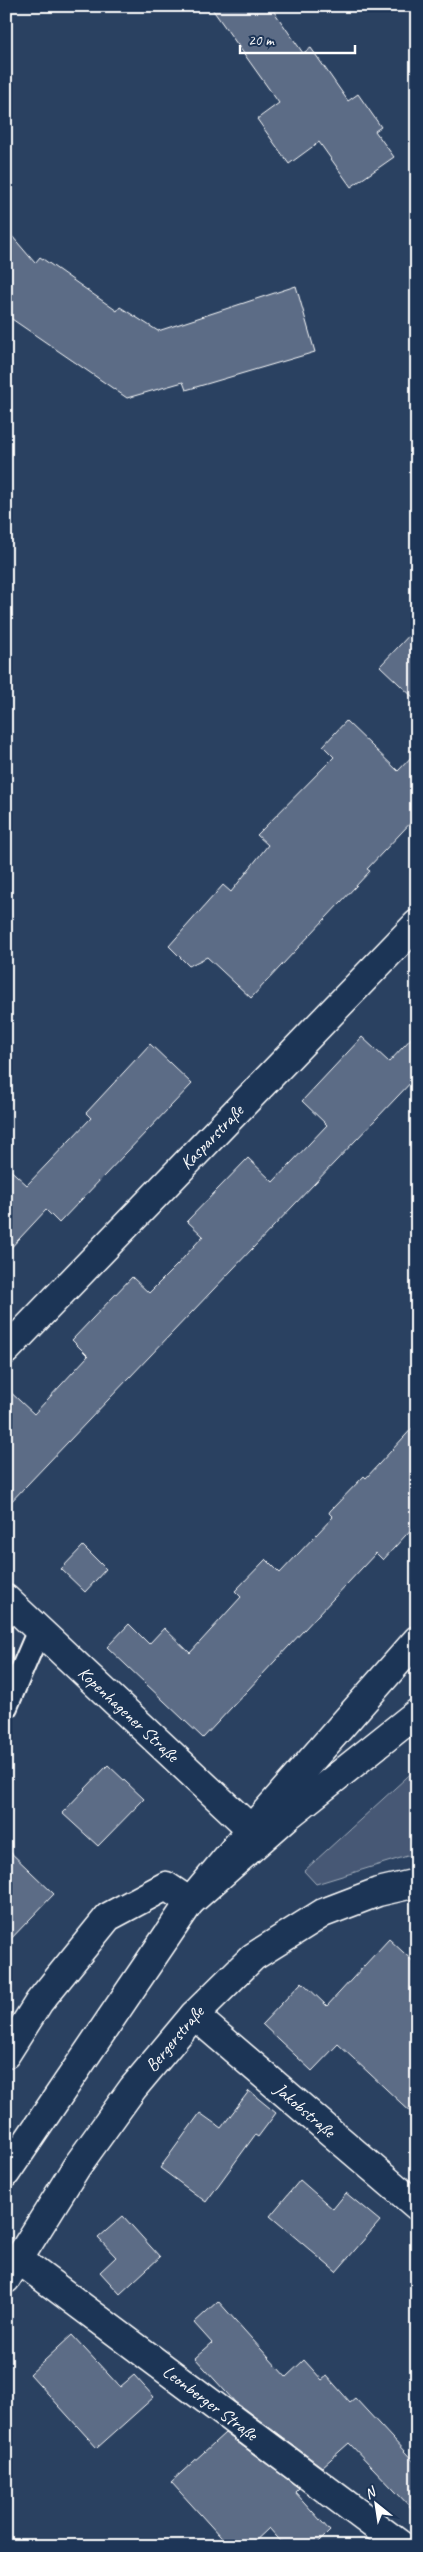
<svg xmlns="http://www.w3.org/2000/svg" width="423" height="2552" font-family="Caveat,sans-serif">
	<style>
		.green { fill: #465975; stroke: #a2acba }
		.building { fill: #5b6c86; stroke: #fff }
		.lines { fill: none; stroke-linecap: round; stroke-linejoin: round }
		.service-casing { stroke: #fff; stroke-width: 26 }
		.minor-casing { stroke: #fff; stroke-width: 31 }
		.tertiary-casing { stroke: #fff; stroke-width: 31 }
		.service { stroke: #1d3557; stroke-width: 22 }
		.minor { stroke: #1d3557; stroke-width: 28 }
		.tertiary { stroke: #1d3557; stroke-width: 28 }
		.labels { text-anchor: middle; stroke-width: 4; stroke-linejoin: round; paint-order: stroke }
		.street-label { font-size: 18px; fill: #fff; stroke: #1d3557 }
	</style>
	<rect width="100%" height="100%" fill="#2a4161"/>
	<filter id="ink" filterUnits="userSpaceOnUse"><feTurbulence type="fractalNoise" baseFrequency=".02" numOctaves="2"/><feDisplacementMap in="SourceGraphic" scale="10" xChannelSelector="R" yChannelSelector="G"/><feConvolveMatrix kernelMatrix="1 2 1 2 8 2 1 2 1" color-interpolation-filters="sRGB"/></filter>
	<g filter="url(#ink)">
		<!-- green -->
		<path class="green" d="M 417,1768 L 417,1853 L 316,1884 L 304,1871 Z"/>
		<!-- building -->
		<path class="building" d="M 210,6 L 270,6 L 303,53 L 311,48 L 348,101 L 358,94 L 381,127 L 375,131 L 394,157 L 351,187 L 319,142 L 289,164 L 257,119 L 279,103 Z
			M 6,229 L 35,263 L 40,257 L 117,311 L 120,307 L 158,331 L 296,286 L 315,352 L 186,390 L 183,382 L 127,398 L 6,315 Z
			M 417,627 L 417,701 L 380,666 Z
			M 346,721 L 398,771 L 417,751 L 417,816 L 367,869 L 370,871 L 251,998 L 207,957 L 189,966 L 169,946 L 223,885 L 231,892 L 268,845 L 257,835 L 334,757 L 323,746 Z
			M 417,1032 L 417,1076 L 6,1507 L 6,1388 L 34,1414 L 88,1356 L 72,1340 L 132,1277 L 149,1293 L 177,1265 L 203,1236 L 187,1221 L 248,1158 L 273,1182 L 327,1125 L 302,1101 L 362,1037 L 389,1062 Z
			M 150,1044 L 192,1084 L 59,1223 L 46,1210 L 6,1253 L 6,1166 L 27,1185 L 91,1118 L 86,1113 Z
			M 417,1423 L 417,1523 L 383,1560 L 376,1553 L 203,1738 L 107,1647 L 129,1624 L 149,1644 L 164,1628 L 190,1653 L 241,1597 L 235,1591 L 266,1559 L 280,1573 L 333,1517 L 329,1513 L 330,1511 L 364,1476 L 366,1478 Z
			M 83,1546 L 106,1569 L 85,1592 L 61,1569 Z
			M 108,1765 L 144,1799 L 98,1846 L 62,1813 Z
			M 6,1848 L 54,1894 L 6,1944 Z
			M 389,1939 L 417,1965 L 417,2118 L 338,2044 L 312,2071 L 262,2024 L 302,1982 L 327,2006 Z
			M 249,2091 L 276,2113 L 258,2137 L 255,2135 L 206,2202 L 160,2168 L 200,2113 L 221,2128 Z
			M 300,2180 L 333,2209 L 346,2193 L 380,2221 L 336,2272 L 270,2216 Z
			M 123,2216 L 160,2257 L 120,2294 L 100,2272 L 116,2257 L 98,2238 Z
			M 218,2301 L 286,2377 L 304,2360 L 322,2380 L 327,2376 L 350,2402 L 355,2398 L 417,2465 L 417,2514 L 349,2443 L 322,2467 L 235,2402 L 195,2358 L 212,2343 L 194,2323 Z
			M 72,2335 L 120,2387 L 134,2375 L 154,2397 L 97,2448 L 30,2374 Z
			M 225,2433 L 299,2488 L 295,2492 L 330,2531 L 315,2546 L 285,2546 L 269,2528 L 250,2546 L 229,2546 L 171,2482 Z"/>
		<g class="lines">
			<!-- service casing -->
			<g class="service-casing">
				<path id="service" d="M 6,1707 L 39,1630"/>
			</g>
			<!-- minor casing -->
			<g class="minor-casing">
				<g id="minor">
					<path id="s1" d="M 6,1350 L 417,924"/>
					<path id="s2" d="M 6,1599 L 251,1829"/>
					<path id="s3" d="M 194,2015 L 417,2206"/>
					<path d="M 6,2054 L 39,2002 L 108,1917 L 166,1886 L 190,1902 L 289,1815 L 417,1713"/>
					<path id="s4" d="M 18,2259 L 402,2546"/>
					<path id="s5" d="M 6,2279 L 77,2166 L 133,2088 L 194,2015 L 253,1957 L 323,1913 L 378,1892 L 417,1883"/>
				</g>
			</g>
			<!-- tertiary casing -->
			<g class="tertiary-casing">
				<path id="tertiary" d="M 6,2173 L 190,1902 L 251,1829 L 417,1640"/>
			</g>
			<!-- service -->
			<use href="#service" class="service"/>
			<!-- minor -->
			<use href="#minor" class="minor"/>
			<!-- tertiary -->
			<use href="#tertiary" class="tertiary"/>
		</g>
	</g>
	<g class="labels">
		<!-- street labels -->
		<g class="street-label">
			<text dy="6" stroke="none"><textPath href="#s1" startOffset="296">Kasparstraße</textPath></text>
			<text dy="6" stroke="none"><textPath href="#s2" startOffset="168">Kopenhagener Straße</textPath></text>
			<text dy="6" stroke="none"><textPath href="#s5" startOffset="294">Bergerstraße</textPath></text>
			<text dy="6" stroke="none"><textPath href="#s3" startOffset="146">Jakobstraße</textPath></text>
			<text dy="6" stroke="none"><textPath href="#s4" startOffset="240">Leonberger Straße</textPath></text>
		</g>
	</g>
	<!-- margin -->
	<rect width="423" height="2552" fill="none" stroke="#1d3557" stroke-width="25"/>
	<rect x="12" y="12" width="398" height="2527" fill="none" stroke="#fff" stroke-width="2" filter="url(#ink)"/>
	<!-- north arrow -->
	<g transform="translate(376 2504) rotate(330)" stroke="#1d3557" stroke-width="4" paint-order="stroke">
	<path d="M0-4L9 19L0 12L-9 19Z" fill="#ffffff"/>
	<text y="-8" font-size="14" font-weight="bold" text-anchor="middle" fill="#ffffff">N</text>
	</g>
	<!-- scale -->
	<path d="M240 45v8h115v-8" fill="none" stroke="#ffffff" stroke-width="2.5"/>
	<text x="248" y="45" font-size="15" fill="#ffffff" stroke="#1d3557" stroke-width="4" paint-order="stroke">20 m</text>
</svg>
